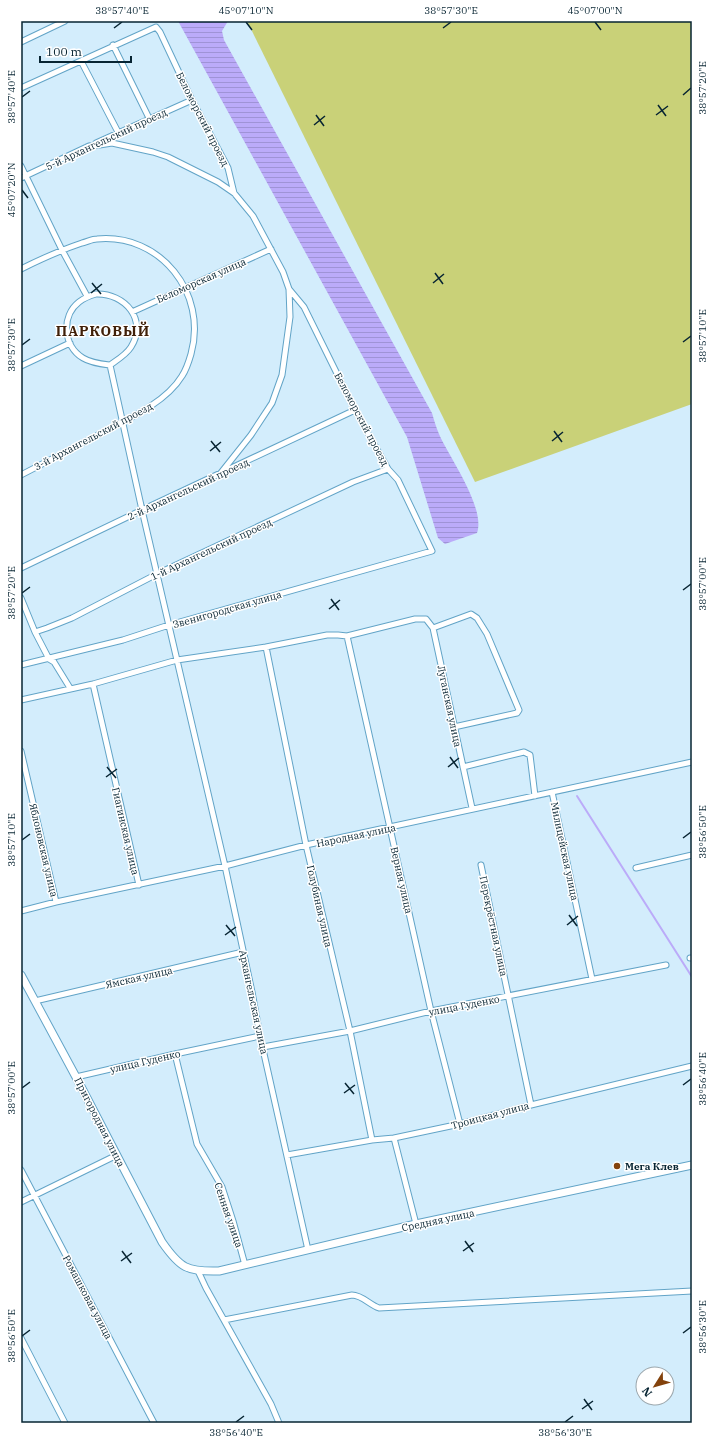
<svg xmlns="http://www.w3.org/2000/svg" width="713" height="1444" font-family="'IBM Plex Serif',serif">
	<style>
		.green { fill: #c9d178 }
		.water { fill: url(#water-rules) }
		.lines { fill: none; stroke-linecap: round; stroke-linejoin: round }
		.stream { stroke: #bbabf9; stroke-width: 2 }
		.street-casing { stroke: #62a4c7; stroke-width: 7 }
		.secondary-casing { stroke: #62a4c7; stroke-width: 9 }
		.street { stroke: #fff; stroke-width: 5 }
		.secondary { stroke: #fff; stroke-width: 7 }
		.ticks { fill: none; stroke: #072432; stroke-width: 1.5 }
		.poi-dot { fill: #83420c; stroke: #fff; stroke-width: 1.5 }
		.labels { text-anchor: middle; stroke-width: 3; stroke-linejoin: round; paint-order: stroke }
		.street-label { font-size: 10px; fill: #072432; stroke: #fff }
		.poi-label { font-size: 10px; font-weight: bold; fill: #072432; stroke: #fff; text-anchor: start }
		.district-label { font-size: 14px; font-weight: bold; letter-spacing: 1px; fill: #402009; stroke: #fff }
		.neatline { fill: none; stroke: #072432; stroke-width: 1.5 }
		.ticks-label { font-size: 10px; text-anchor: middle; fill: #072432 }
	</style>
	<defs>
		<pattern id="water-rules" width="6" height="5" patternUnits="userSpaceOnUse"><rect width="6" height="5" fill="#bbabf9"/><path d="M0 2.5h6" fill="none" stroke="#9f93d6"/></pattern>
	</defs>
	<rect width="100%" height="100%" fill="#d3edfc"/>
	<!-- green -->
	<path class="green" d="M 247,21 L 692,21 L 692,404 L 475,482 Z"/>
	<!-- water -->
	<path class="water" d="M 178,21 L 228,21 L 222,31 L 224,40 L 432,413 C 434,420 436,427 439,434 C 449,457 486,508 477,533 L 445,544 L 438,538 L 407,437 Z"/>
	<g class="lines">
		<!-- stream -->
		<path class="stream" d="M 577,796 L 692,977"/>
		<!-- street casing -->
		<g class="street-casing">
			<path id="street" d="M 21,42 L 65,21
				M 113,45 L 149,118
				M 81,61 L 119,134
				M 21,88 L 156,27 L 160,32 L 192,100 L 228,168 L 234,193
				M 96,143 L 192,100
				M 87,147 L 112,143 L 153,152 L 168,157 L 218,182 L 234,193 L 253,216 L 283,272 L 289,289 L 290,317 L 282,375 L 272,403 L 251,435 L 220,474
				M 21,166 L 62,250 L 87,296
				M 21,178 L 89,146
				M 21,269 C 41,259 61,250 82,243 C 87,242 92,239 97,239 C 160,233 208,293 191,354 C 189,361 186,370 182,376 C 165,404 124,421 96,436 C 71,449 46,462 21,475
				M 96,294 C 125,293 148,320 131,347 C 126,355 117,360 110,365 C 101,364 91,363 83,358 C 63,346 61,316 79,302 C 84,298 89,296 96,294 Z
				M 132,312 L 271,249
				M 110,365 L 142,510 L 225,866 L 252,992 L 260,1036 L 308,1250
				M 21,366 L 70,343
				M 21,568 L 142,510 L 355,410
				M 21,598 L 35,632 L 49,659 L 54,662 L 70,688
				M 433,628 L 472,808
				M 35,632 L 47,628 L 72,618 L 157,574 L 353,482 L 388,469
				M 347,636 L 431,1011 L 460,1124
				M 266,647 L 306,845 L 350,1031 L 372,1140
				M 21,665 L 123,640 L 169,625 L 432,551 L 398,480 L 388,469 L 355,410 L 304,307 L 289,289
				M 93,684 L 139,885
				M 21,700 L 93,684 L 177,660 L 266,647 L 327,635 L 338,635 L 347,636 L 415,619 L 426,619 L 433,628 L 471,614 L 477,618 L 487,634 L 519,710 L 517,713 L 454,727
				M 21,751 L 56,902
				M 463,767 L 524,752 L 530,755 L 535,796
				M 552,792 L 592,979
				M 481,865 L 531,1105
				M 636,868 L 692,855
				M 21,911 L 56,902 L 225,866 L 306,845 L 692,762
				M 690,958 L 692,958
				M 35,1001 L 243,952
				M 263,1047 L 350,1031 L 431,1011 L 666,965
				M 175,1054 L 197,1144 L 222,1187 L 233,1221 L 245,1265
				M 76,1077 L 175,1054 L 260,1036
				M 394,1138 L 416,1224
				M 287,1155 L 372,1140 L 394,1138 L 460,1124 L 531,1105 L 692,1066
				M 21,1170 L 154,1423
				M 21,1202 L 117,1155
				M 198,1271 L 206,1288 L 271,1404 L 279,1423
				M 224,1320 L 352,1295 C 362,1295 370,1305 379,1308 L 692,1291
				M 21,1338 L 65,1423"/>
		</g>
		<!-- secondary casing -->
		<g class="secondary-casing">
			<path id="secondary" d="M 21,975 L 76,1077 L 162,1242 C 180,1268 187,1272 219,1271 L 416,1224 L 692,1165"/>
		</g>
		<!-- street -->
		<use href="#street" class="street"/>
		<!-- secondary -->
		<use href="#secondary" class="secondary"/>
	</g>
	<!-- ticks -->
	<path class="ticks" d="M 246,22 L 252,30M 595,22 L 601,30M 114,28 L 122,22M 443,28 L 451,22M 683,95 L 691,88M 22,97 L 30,91M 658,105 L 666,116M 316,115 L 324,126M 656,115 L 668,106M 314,125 L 325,116M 22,190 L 28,198M 435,273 L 443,284M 92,283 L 101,294M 433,283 L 444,274M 91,293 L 102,284M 683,342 L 691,336M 22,345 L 30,339M 554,431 L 562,442M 211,441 L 220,452M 552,441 L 563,432M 210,451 L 221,442M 683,590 L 691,584M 22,593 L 30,587M 331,599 L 339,610M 329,609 L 340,600M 450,757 L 458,768M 107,767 L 116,778M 448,767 L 459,758M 106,777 L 117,769M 683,838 L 691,832M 22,840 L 30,834M 569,915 L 577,926M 226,925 L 235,936M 567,925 L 578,916M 225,935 L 236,927M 345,1083 L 354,1094M 683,1085 L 691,1079M 22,1088 L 30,1082M 344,1093 L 355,1085M 465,1241 L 473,1252M 122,1251 L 131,1263M 463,1251 L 474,1243M 121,1261 L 132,1253M 683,1333 L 691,1327M 22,1336 L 30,1330M 584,1399 L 592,1410M 582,1409 L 593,1401M 236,1422 L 244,1416M 565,1422 L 573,1416"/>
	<!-- markers -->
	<circle class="poi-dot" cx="617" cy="1166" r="4"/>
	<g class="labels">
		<!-- street labels -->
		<g class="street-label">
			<text transform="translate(203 119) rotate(63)" y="4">Беломорский проезд</text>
			<text transform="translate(106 139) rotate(-25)" y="4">5-й Архангельский проезд</text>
			<text transform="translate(201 280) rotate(-24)" y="4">Беломорская улица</text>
			<text transform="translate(362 419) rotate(62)" y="4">Беломорский проезд</text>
			<text transform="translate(93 436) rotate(-28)" y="4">3-й Архангельский проезд</text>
			<text transform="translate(188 489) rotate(-25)" y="4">2-й Архангельский проезд</text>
			<text transform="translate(211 549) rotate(-25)" y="4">1-й Архангельский проезд</text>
			<text transform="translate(227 609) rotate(-16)" y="4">Звенигородская улица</text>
			<text transform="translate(450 706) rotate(78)" y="4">Луганская улица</text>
			<text transform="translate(126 831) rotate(77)" y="4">Гиагинская улица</text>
			<text transform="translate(356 835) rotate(-12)" y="4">Народная улица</text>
			<text transform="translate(44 850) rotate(77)" y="4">Яблоновская улица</text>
			<text transform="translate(565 851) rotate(78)" y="4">Милицейская улица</text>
			<text transform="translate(402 880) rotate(77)" y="4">Верная улица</text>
			<text transform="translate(320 906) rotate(77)" y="4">Голубиная улица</text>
			<text transform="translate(494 926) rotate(78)" y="4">Перекрёстная улица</text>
			<text transform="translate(139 977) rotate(-13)" y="4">Ямская улица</text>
			<text transform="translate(254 1002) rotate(78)" y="4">Архангельская улица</text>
			<text transform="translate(464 1005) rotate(-11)" y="4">улица Гуденко</text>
			<text transform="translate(145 1061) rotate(-13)" y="4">улица Гуденко</text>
			<text transform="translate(490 1115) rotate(-15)" y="4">Троицкая улица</text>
			<text transform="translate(100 1122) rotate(63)" y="4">Пригородная улица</text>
			<text transform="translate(229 1215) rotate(71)" y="4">Сенная улица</text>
			<text transform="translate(438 1220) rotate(-12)" y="4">Средняя улица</text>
			<text transform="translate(88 1297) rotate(62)" y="4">Ромашковая улица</text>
		</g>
		<!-- poi labels -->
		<g class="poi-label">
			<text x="625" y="1170">Мега Клев</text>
		</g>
		<!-- district labels -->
		<g class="district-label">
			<text x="103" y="336">ПАРКОВЫЙ</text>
		</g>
	</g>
	<!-- border -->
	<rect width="713" height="1444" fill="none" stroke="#ffffff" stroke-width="44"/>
	<!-- north arrow -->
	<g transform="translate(655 1386) rotate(233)"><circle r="19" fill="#ffffff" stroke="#9ca7ad"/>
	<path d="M0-3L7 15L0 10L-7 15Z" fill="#83420c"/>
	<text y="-6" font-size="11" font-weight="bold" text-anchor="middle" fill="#072432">N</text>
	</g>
	<!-- scale -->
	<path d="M40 56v6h91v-6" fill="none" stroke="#072432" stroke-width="2"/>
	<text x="46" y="56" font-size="12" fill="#072432" stroke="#ffffff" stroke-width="3" paint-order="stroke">100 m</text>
	<rect x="22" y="22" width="669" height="1400" class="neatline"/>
	<g class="ticks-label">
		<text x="122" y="14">38°57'40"E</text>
		<text x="246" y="14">45°07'10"N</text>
		<text x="451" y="14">38°57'30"E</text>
		<text x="595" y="14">45°07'00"N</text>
		<text transform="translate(702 88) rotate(-90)" y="4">38°57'20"E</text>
		<text transform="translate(11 97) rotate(-90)" y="4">38°57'40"E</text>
		<text transform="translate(11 190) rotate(-90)" y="4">45°07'20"N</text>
		<text transform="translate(702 336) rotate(-90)" y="4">38°57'10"E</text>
		<text transform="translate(11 345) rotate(-90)" y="4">38°57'30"E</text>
		<text transform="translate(702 584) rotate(-90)" y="4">38°57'00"E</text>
		<text transform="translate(11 593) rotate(-90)" y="4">38°57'20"E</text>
		<text transform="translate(702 832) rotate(-90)" y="4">38°56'50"E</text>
		<text transform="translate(11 840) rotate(-90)" y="4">38°57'10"E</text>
		<text transform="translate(702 1079) rotate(-90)" y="4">38°56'40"E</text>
		<text transform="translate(11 1088) rotate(-90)" y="4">38°57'00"E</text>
		<text transform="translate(702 1327) rotate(-90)" y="4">38°56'30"E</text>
		<text transform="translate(11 1336) rotate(-90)" y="4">38°56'50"E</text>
		<text x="236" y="1436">38°56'40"E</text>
		<text x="565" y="1436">38°56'30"E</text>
	</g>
</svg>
